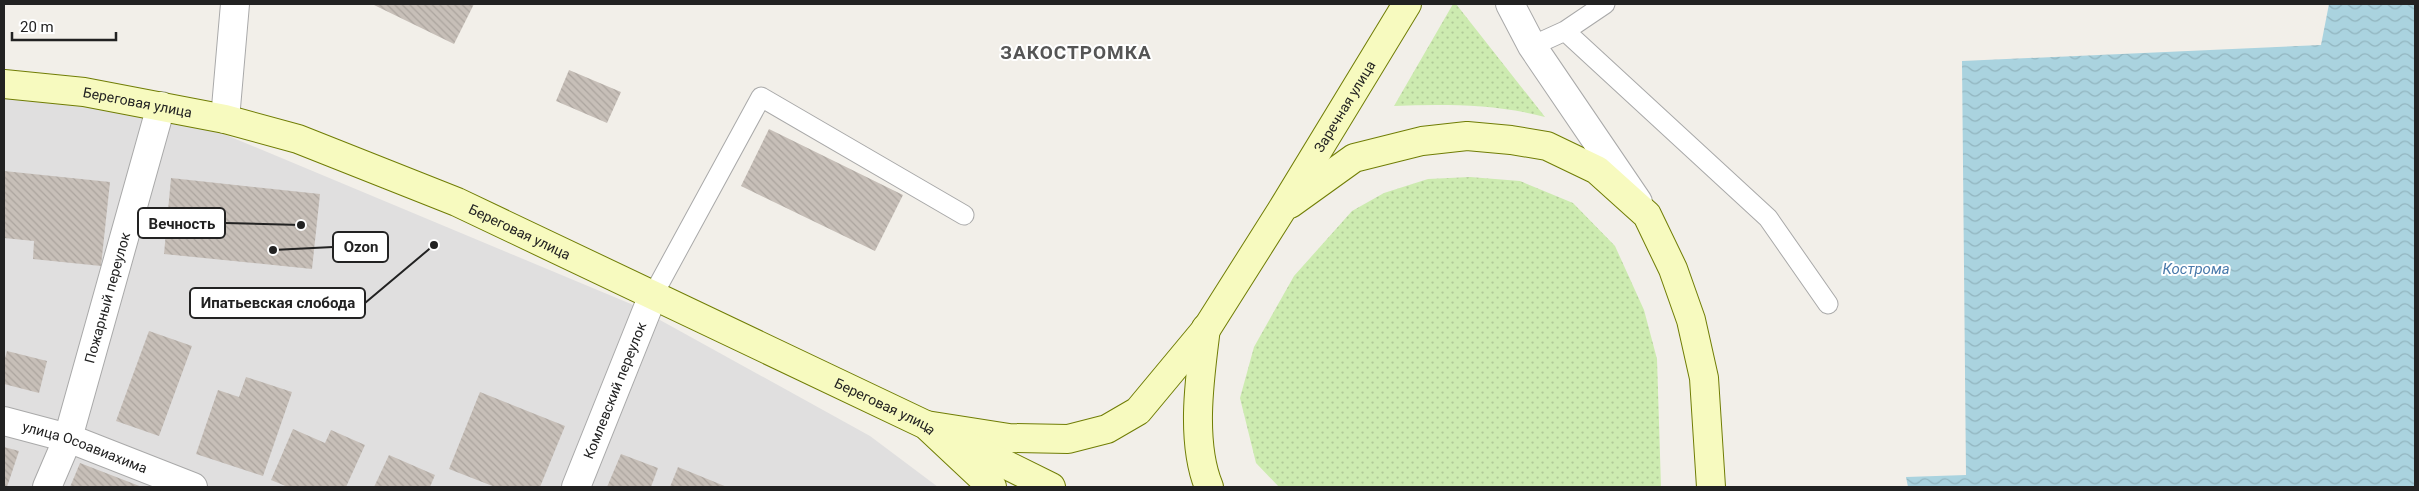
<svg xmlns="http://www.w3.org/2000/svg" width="2419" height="491" font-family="Roboto,sans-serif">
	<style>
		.residential { fill: #e0dfdf }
		.grass { fill: url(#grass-dots) }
		.water { fill: url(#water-waves) }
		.building { fill: url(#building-back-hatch) }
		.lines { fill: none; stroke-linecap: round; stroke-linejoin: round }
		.lane-casing { stroke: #a9a9a9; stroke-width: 21 }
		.street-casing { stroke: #a9a9a9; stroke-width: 30 }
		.secondary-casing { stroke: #707d05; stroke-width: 30 }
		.lane { stroke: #fff; stroke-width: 19 }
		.street { stroke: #fff; stroke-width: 28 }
		.secondary { stroke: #f7fabf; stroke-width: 28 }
		.labels { text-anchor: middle; stroke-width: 4; stroke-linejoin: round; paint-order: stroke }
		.street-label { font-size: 14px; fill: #222; stroke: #fff }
		.water-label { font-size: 15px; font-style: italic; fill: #4a7aab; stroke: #fff }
		.district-label { font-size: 19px; font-weight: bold; letter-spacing: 1px; fill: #555; stroke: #fff }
		.leader { fill: none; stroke: #222; stroke-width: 2 }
		.callout-dot { fill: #222; stroke: #fff; stroke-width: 2 }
		.callout { fill: #fff; stroke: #222; stroke-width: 2 }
		.callout-label { font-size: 15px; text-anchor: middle; font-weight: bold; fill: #222 }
	</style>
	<defs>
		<pattern id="grass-dots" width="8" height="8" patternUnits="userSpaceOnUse" patternTransform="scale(1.25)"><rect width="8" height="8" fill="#cdebb0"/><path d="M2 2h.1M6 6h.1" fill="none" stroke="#b0c997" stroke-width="1.8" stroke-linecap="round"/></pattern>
		<pattern id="water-waves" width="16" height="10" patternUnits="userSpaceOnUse" patternTransform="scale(1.25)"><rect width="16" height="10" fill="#aad3df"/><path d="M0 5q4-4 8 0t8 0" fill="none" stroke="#92b5bf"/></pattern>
		<pattern id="building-back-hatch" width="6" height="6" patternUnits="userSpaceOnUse" patternTransform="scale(1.25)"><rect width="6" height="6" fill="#c7bfb8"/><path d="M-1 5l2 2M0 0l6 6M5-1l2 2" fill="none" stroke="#aba49e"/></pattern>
	</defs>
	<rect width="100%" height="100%" fill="#f2efe9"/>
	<!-- residential -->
	<path class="residential" d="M 4,96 L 80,102 L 219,132 L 631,304 L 870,436 L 938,487 L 4,487 Z"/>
	<!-- grass -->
	<path class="grass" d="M 1453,4 L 1456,4 L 1545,117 C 1497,104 1444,104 1394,106 Z
		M 1470,177 L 1520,181 L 1573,203 L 1615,246 L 1644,310 L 1657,359 L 1661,487 L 1279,487 L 1256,463 L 1240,398 L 1254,347 L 1294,276 L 1352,211 L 1384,193 L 1428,179 Z"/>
	<!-- water -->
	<path class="water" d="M 2329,4 L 2415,4 L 2415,487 L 1908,487 L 1906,477 L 1966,475 L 1962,61 L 2321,45 Z"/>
	<!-- building -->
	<path class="building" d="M 372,4 L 474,4 L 454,44 Z
		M 569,70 L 621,92 L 607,123 L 556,101 Z
		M 769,129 L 903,195 L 875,251 L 741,186 Z
		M 4,171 L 110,182 L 101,266 L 33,259 L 34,241 L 4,238 Z
		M 171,178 L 320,194 L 312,269 L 164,254 Z
		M 149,331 L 192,346 L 159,436 L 116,421 Z
		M 7,351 L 47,361 L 39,393 L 4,384 L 4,362 Z
		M 246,377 L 292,392 L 263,476 L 196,454 L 218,390 L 239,397 Z
		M 480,392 L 565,426 L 540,487 L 495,487 L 449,469 Z
		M 293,429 L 325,443 L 331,430 L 365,445 L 346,487 L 288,487 L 271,480 Z
		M 4,447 L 19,451 L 7,487 L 4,487 Z
		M 621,454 L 658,468 L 651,487 L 607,487 Z
		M 389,455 L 435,475 L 430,487 L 374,487 Z
		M 80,463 L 142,487 L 70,487 Z
		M 678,467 L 727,487 L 670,487 Z"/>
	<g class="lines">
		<!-- lane casing -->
		<g class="lane-casing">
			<path id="lane" d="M 1565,31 L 1768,218 L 1828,304
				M 1532,46 L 1565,31 L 1605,4
				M 653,295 L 761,97 L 964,215"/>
		</g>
		<!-- street casing -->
		<g class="street-casing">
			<g id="street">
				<path d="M 1510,4 L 1532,46 L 1638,202"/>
				<path d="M 225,119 L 235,4"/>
				<path id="s1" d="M 4,421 L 68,438 L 193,487"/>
				<path id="s2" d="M 47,487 L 68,438 L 161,106"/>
				<path id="s3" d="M 576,487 L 653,295"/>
			</g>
		</g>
		<!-- secondary casing -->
		<g class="secondary-casing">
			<g id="secondary">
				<path id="s4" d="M 4,84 L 84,92 L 225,119 L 298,139 L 457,202 L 926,425 L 992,487"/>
				<path d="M 1290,204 L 1354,158 L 1422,141 L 1467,136 L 1511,140 L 1547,146 L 1597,170 L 1647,215 L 1673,269 L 1691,320 L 1704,378 L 1711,487"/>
				<path d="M 1206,328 C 1200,376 1190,441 1209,487"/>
				<path id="s5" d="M 926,425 L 1009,438 L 1068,439 L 1107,429 L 1138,411 L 1207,328 L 1281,211 L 1407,4"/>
				<path d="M 952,438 L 1051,487"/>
			</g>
		</g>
		<!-- lane -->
		<use href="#lane" class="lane"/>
		<!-- street -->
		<use href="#street" class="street"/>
		<!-- secondary -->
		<use href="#secondary" class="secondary"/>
	</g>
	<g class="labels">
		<!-- street labels -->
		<g class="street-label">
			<text dy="5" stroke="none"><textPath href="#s4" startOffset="135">Береговая улица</textPath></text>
			<text dy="5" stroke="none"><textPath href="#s5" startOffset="588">Заречная улица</textPath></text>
			<text dy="5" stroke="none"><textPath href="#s4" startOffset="540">Береговая улица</textPath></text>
			<text dy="5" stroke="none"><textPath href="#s2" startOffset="199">Пожарный переулок</textPath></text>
			<text dy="5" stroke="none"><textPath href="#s3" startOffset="104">Комлевский переулок</textPath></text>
			<text dy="5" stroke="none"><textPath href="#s4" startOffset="945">Береговая улица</textPath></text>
			<text dy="5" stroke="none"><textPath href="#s1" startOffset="85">улица Осоавиахима</textPath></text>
		</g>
		<!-- water labels -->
		<g class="water-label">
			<text x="2196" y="274">Кострома</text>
		</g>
		<!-- district labels -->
		<g class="district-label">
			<text x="1076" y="59">ЗАКОСТРОМКА</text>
		</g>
	</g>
	<!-- callouts -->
	<path class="leader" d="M301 225L225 223M273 250L333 247M434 245L365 303"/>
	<g class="callout-dot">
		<circle cx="301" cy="225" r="5"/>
		<circle cx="273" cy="250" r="5"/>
		<circle cx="434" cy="245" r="5"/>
	</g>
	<g class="callout">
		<rect x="138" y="208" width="87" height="30" rx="5"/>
		<rect x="333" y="232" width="55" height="30" rx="5"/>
		<rect x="190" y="288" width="175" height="30" rx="5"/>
	</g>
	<g class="callout-label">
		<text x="182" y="229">Вечность</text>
		<text x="361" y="252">Ozon</text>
		<text x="278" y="308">Ипатьевская слобода</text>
	</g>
	<!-- border -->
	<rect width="2419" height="491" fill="none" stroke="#222222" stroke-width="10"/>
	<!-- scale -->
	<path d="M12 32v8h104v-8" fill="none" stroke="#222222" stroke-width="2.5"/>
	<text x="20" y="32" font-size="15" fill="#222222" stroke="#ffffff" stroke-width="4" paint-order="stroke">20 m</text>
</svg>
